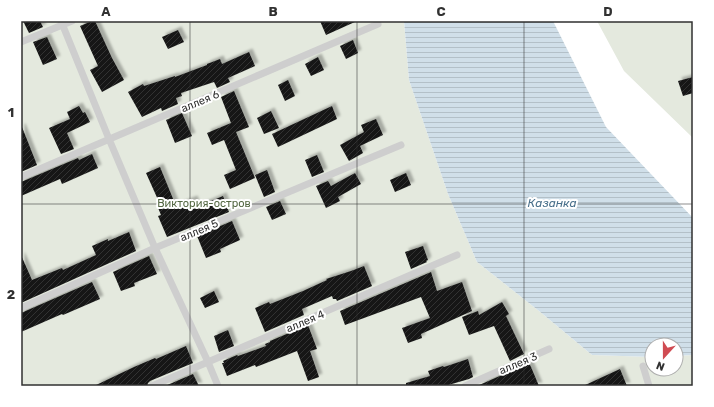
<svg xmlns="http://www.w3.org/2000/svg" width="714" height="407" font-family="Rubik,sans-serif">
	<style>
		.garden { fill: #e4e9de }
		.water { fill: url(#water-rules) }
		.building { fill: url(#building-hatch); filter: url(#shadow) }
		.lines { fill: none; stroke-linecap: round; stroke-linejoin: round }
		.service { stroke: #cecece; stroke-width: 7 }
		.grid { fill: none; stroke: #313131; stroke-width: 1; stroke-opacity: 0.55 }
		.labels { text-anchor: middle; stroke-width: 4; stroke-linejoin: round; paint-order: stroke }
		.street-label { font-size: 11px; fill: #313131; stroke: #fff }
		.park-label { font-size: 11px; fill: #546843; stroke: #fff }
		.water-label { font-size: 12px; font-style: italic; fill: #486f8a; stroke: #fff }
		.neatline { fill: none; stroke: #313131; stroke-width: 1.5 }
		.grid-label { font-size: 13px; text-anchor: middle; font-weight: bold; fill: #313131 }
	</style>
	<defs>
		<pattern id="water-rules" width="6" height="5" patternUnits="userSpaceOnUse"><rect width="6" height="5" fill="#d0dfe9"/><path d="M0 2.5h6" fill="none" stroke="#b3c0c8"/></pattern>
		<pattern id="building-hatch" width="6" height="6" patternUnits="userSpaceOnUse"><rect width="6" height="6" fill="#181818"/><path d="M-1 1l2-2M0 6l6-6M5 7l2-2" fill="none" stroke="#313131"/></pattern>
		<filter id="shadow"><feDropShadow dx="3.5" dy="-3.5" stdDeviation="1" flood-color="#0004"/></filter>
	</defs>
	<rect width="100%" height="100%" fill="#fff"/>
	<!-- garden -->
	<path class="garden" d="M 21,21 L 404,21 L 409,80 L 448,194 L 477,262 L 539,311 L 592,355 L 652,357 L 652,369 L 676,369 L 676,356 L 693,355 L 693,386 L 21,386 Z
		M 597,21 L 693,21 L 693,138 L 624,71 Z"/>
	<!-- water -->
	<path class="water" d="M 404,21 L 553,21 L 606,127 L 693,218 L 693,355 L 676,356 L 676,345 L 652,345 L 652,357 L 592,355 L 539,311 L 477,262 L 448,194 L 409,80 Z"/>
	<!-- building -->
	<path class="building" d="M 23,21 L 40,21 L 43,27 L 29,33 Z
		M 92,21 L 95,21 L 112,58 L 124,80 L 102,92 L 90,70 L 98,66 L 80,26 Z
		M 320,21 L 357,21 L 326,35 Z
		M 178,30 L 184,42 L 168,49 L 162,37 Z
		M 47,37 L 57,59 L 43,65 L 33,42 Z
		M 353,40 L 358,53 L 346,59 L 340,46 Z
		M 249,52 L 255,66 L 228,78 L 230,82 L 217,88 L 214,82 L 181,93 L 182,96 L 176,98 L 178,104 L 162,111 L 161,108 L 142,117 L 128,92 L 143,84 L 144,86 L 175,76 L 175,77 L 207,65 L 207,64 L 220,59 L 222,64 Z
		M 318,57 L 324,70 L 311,76 L 305,64 Z
		M 693,77 L 693,93 L 683,96 L 678,81 Z
		M 288,80 L 295,96 L 285,101 L 278,85 Z
		M 234,91 L 249,127 L 236,132 L 255,178 L 230,189 L 224,175 L 236,170 L 224,140 L 212,145 L 207,133 L 231,123 L 221,97 Z
		M 79,106 L 83,113 L 85,112 L 90,122 L 67,133 L 74,149 L 61,154 L 49,128 L 70,119 L 67,112 Z
		M 332,106 L 337,119 L 278,147 L 272,134 Z
		M 271,111 L 279,128 L 264,134 L 257,118 Z
		M 182,113 L 192,136 L 175,143 L 166,120 Z
		M 376,119 L 383,135 L 360,146 L 363,153 L 349,161 L 340,145 L 364,132 L 361,125 Z
		M 21,127 L 22,127 L 37,165 L 21,172 Z
		M 92,154 L 98,168 L 62,184 L 60,179 L 21,196 L 21,182 L 78,158 L 79,160 Z
		M 317,155 L 324,172 L 312,177 L 305,160 Z
		M 160,167 L 176,206 L 194,199 L 197,207 L 223,196 L 229,212 L 167,237 L 158,216 L 161,215 L 156,203 L 159,202 L 146,173 Z
		M 267,170 L 275,192 L 264,197 L 255,175 Z
		M 355,173 L 361,184 L 338,197 L 340,201 L 326,208 L 316,186 L 328,181 L 331,186 Z
		M 406,173 L 411,185 L 395,192 L 390,180 Z
		M 280,201 L 286,214 L 272,220 L 266,207 Z
		M 232,221 L 240,240 L 220,249 L 221,252 L 206,258 L 197,236 Z
		M 129,232 L 136,251 L 21,303 L 21,255 L 32,280 L 62,268 L 63,270 L 96,255 L 92,246 L 108,239 L 108,241 Z
		M 423,246 L 428,260 L 426,261 L 427,262 L 411,269 L 405,252 Z
		M 149,256 L 157,274 L 134,283 L 135,286 L 121,291 L 113,272 Z
		M 364,266 L 372,286 L 337,301 L 336,299 L 333,299 L 332,296 L 302,309 L 304,315 L 265,332 L 255,308 L 269,302 L 270,304 L 303,291 L 327,280 L 326,279 L 351,271 Z
		M 431,272 L 437,291 L 462,282 L 472,311 L 421,334 L 422,338 L 408,343 L 402,328 L 430,318 L 421,297 L 345,325 L 340,311 Z
		M 92,282 L 100,299 L 63,315 L 62,314 L 21,332 L 21,313 Z
		M 214,291 L 219,302 L 205,308 L 200,298 Z
		M 502,302 L 509,314 L 506,316 L 524,354 L 510,361 L 494,326 L 469,335 L 462,317 L 478,311 L 479,315 Z
		M 308,325 L 317,349 L 310,351 L 319,377 L 308,381 L 297,351 L 256,367 L 255,365 L 227,376 L 222,363 L 224,363 L 223,361 L 237,355 L 238,356 L 266,346 L 265,344 L 270,342 L 270,341 Z
		M 228,330 L 234,346 L 219,352 L 214,336 Z
		M 186,346 L 193,363 L 150,381 L 148,383 L 147,386 L 94,386 L 134,367 L 155,358 L 156,359 Z
		M 468,359 L 473,377 L 469,379 L 445,386 L 406,386 L 406,383 L 430,376 L 428,371 L 443,366 L 444,367 Z
		M 529,363 L 531,367 L 539,386 L 477,386 Z
		M 620,369 L 627,386 L 583,386 Z
		M 193,374 L 199,386 L 165,386 Z"/>
	<g class="lines">
		<!-- service -->
		<path class="service" d="M 61,21 L 109,139 L 155,248 L 208,362 L 218,386
			M 21,42 L 72,21
			M 21,177 L 378,24
			M 21,308 L 155,248 L 401,145
			M 643,366 L 649,386
			M 152,386 L 457,255
			M 465,386 L 549,349"/>
	</g>
	<!-- grid -->
	<path class="grid" d="M 190,21 L 190,386M 357,21 L 357,386M 524,21 L 524,386M 21,204 L 693,204"/>
	<g class="labels">
		<!-- street labels -->
		<g class="street-label">
			<text transform="translate(200 101) rotate(-23)" y="4">аллея 6</text>
			<text transform="translate(199 230) rotate(-23)" y="4">аллея 5</text>
			<text transform="translate(305 321) rotate(-23)" y="4">аллея 4</text>
			<text transform="translate(518 363) rotate(-23)" y="4">аллея 3</text>
		</g>
		<!-- park labels -->
		<g class="park-label">
			<text x="204" y="207">Виктория-остров</text>
		</g>
		<!-- water labels -->
		<g class="water-label">
			<text x="552" y="207">Казанка</text>
		</g>
	</g>
	<!-- border -->
	<rect width="714" height="407" fill="none" stroke="#ffffff" stroke-width="44"/>
	<!-- north arrow -->
	<g transform="translate(664 357) rotate(201)"><circle r="19" fill="#ffffff" stroke="#adadad"/>
	<path d="M0-3L7 15L0 10L-7 15Z" fill="#d04b52"/>
	<text y="-6" font-size="11" font-weight="bold" text-anchor="middle" fill="#313131">N</text>
	</g>
	<rect x="22" y="22" width="670" height="363" class="neatline"/>
	<g class="grid-label">
		<text x="106" y="16">A</text>
		<text x="273" y="16">B</text>
		<text x="441" y="16">C</text>
		<text x="608" y="16">D</text>
		<text x="11" y="117">1</text>
		<text x="11" y="299">2</text>
	</g>
</svg>
